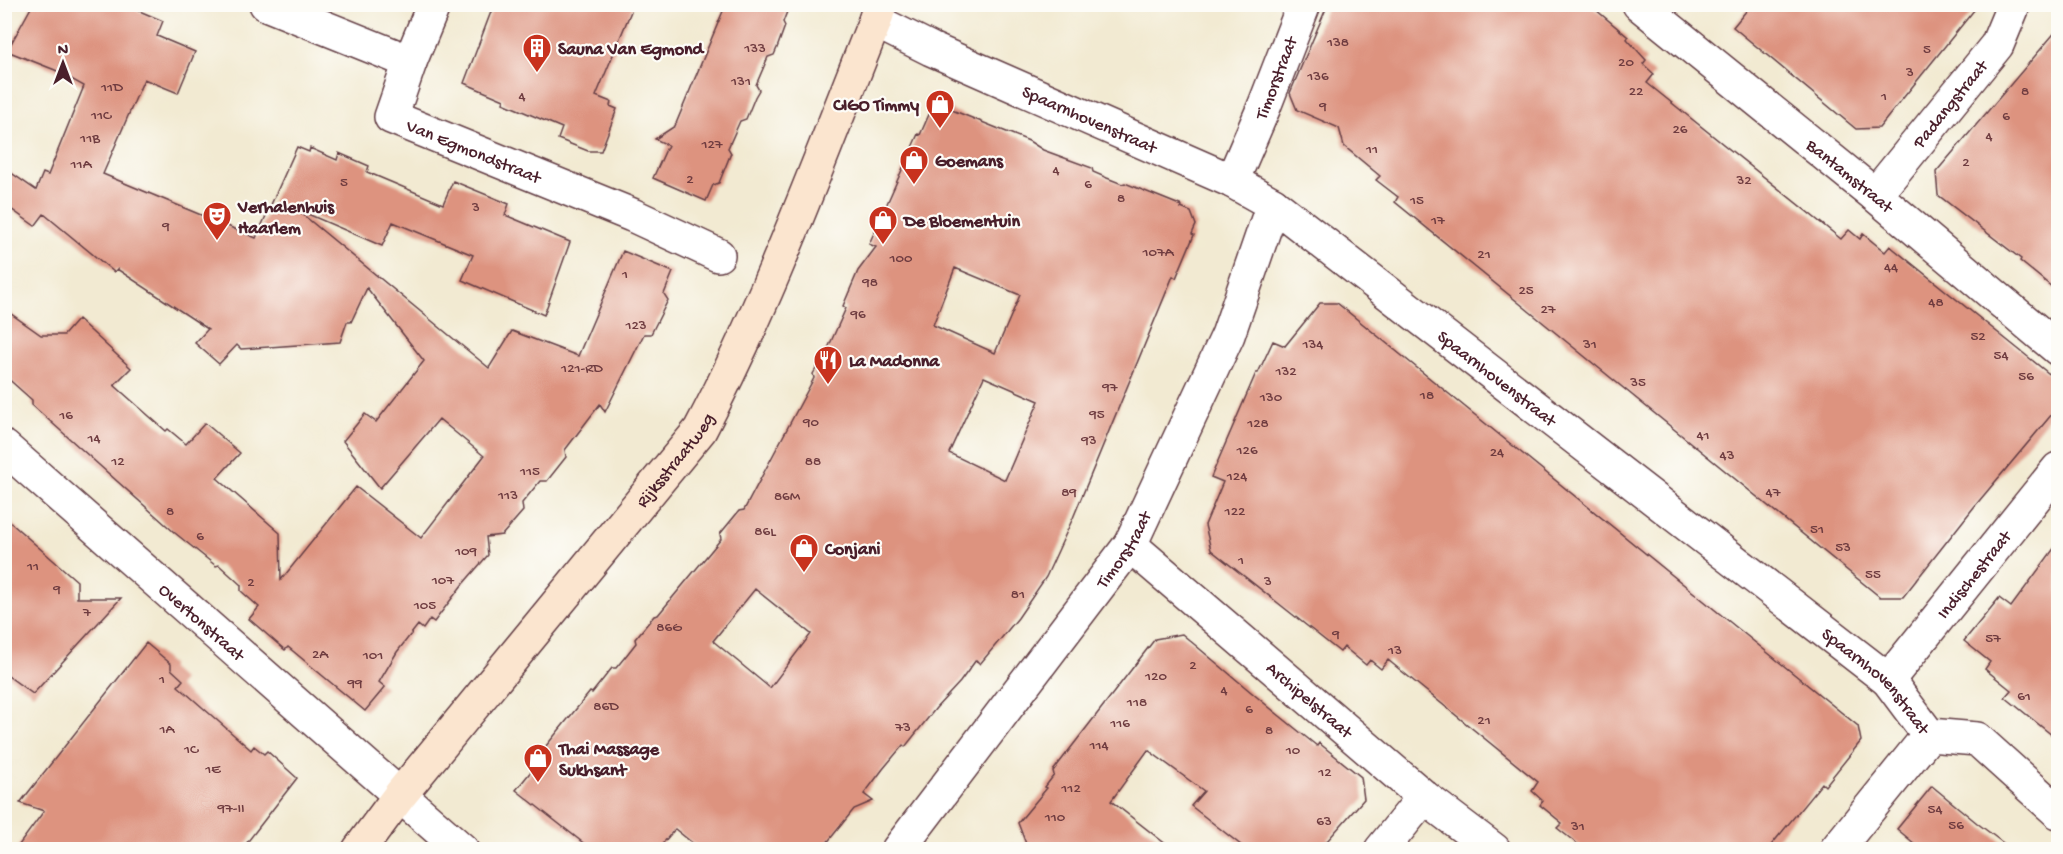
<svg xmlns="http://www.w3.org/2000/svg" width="2063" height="854" font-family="'Gochi Hand',sans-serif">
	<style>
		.building { fill: #dd937f; fill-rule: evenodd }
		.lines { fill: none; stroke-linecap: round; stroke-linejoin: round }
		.street-casing { stroke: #633d44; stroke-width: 36 }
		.secondary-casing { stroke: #633d44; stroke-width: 36 }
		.street { stroke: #fff; stroke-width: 33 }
		.secondary { stroke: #fbe5cf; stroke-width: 33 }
		.labels { text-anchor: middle; stroke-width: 4.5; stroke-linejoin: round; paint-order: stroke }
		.number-label { font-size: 15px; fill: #6f3c40 }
		.poi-label { font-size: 18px; font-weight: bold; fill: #4a1f2b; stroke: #fdfcf7; text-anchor: start }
		.street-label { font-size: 18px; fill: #4a1f2b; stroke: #fdfcf7 }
	</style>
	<rect width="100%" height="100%" fill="#fdfcf7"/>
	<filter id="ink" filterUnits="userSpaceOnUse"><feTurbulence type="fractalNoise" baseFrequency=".0167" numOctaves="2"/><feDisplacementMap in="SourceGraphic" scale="12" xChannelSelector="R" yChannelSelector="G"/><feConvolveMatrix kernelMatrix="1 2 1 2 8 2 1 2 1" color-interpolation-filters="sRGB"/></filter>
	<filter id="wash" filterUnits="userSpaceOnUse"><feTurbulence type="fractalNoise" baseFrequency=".008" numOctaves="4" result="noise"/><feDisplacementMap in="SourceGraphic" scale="24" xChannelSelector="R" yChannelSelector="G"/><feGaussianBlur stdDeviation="1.35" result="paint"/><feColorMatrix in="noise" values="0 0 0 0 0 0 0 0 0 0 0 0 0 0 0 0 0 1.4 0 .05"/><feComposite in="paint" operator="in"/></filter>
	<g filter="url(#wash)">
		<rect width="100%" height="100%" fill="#f2ead2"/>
		<g id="blocks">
			<!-- building -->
			<path class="building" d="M 33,4 L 123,4 L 163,21 L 157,36 L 195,52 L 178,93 L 144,79 L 103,174 L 256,238 L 297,147 L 309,152 L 310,148 L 337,160 L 339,153 L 369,166 L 367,172 L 443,204 L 453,181 L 509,204 L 505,215 L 570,242 L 544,315 L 462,280 L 473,255 L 393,222 L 382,246 L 296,209 L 489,368 L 512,331 L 578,356 L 623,251 L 673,272 L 664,294 L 668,300 L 651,334 L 644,334 L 605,412 L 600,404 L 565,450 L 566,457 L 547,481 L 540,481 L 522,503 L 523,511 L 502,535 L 486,537 L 488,555 L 462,585 L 434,622 L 430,619 L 423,629 L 418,625 L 397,652 L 379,682 L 385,687 L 365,711 L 288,647 L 285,650 L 249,619 L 259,607 L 241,591 L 241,585 L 219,565 L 216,566 L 175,533 L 32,405 L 32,400 L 4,375 L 4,309 L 41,335 L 64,335 L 78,319 L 131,368 L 114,385 L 166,431 L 168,429 L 186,444 L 205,423 L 240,453 L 217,478 L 280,533 L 281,580 L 356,487 L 421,538 L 484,456 L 439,419 L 380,488 L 343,441 L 365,414 L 376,422 L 424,361 L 367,288 L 351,322 L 347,322 L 340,342 L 241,349 L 237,345 L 219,364 L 195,343 L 208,329 L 117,269 L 114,272 L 44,214 L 35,226 L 4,204 L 4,168 L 36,190 L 43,173 L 48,175 L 84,86 L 55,70 L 7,51 Z
				M 494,4 L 634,4 L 596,96 L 611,102 L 610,106 L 617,109 L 601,151 L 588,151 L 558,139 L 562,128 L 503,103 L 504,100 L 464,83 Z
				M 726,4 L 790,4 L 783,22 L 785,26 L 777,48 L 774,55 L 768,57 L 756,85 L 759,90 L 755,97 L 746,119 L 740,121 L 728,148 L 731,153 L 719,183 L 713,185 L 706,201 L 653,178 L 668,145 L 655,139 L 675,126 Z
				M 1328,4 L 1589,4 L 1628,37 L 1627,39 L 1646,60 L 1643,64 L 1654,74 L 1647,83 L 1841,239 L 1849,230 L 1860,239 L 1863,234 L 1885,252 L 1890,246 L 2058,381 L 2058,407 L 1974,507 L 1903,597 L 1880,597 L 1395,202 L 1398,197 L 1376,180 L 1380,176 L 1344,146 L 1339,128 L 1297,110 L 1290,93 Z
				M 1752,4 L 1979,4 L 1879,128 L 1856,129 L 1733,27 Z
				M 2058,29 L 2058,292 L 2020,261 L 2021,259 L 1938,195 L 1936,172 Z
				M 942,106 L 1029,141 L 1043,150 L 1092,168 L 1093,172 L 1107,178 L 1122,184 L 1125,183 L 1182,206 L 1181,208 L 1191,212 L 1196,225 L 1192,234 L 1194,235 L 1176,278 L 1173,276 L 1073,518 L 1046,577 L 1018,618 L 980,664 L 976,660 L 960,682 L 936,708 L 905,747 L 903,745 L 883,769 L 864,794 L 873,801 L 854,809 L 822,849 L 700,849 L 675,829 L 658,849 L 591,849 L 516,790 L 541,759 L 537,757 L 559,730 L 590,692 L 592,693 L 612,668 L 616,668 L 625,657 L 636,643 L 635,639 L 654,616 L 658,615 L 721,539 L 720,534 L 739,511 L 744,510 L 814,378 L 813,374 L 829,346 L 846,308 L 843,306 L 858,271 L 876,247 L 869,244 L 918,134 L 920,135 L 931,110 L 938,114 ZM 955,268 L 1020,295 L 995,353 L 933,325 ZM 984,377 L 1039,401 L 1005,480 L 949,453 ZM 755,589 L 811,634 L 770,688 L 713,641 Z
				M 1320,303 L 1337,303 L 1858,726 L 1861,741 L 1825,786 L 1822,783 L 1768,849 L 1584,849 L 1557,828 L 1562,823 L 1540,805 L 1543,801 L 1532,791 L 1538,782 L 1388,660 L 1381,669 L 1370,660 L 1366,665 L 1344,647 L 1340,652 L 1211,550 L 1205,525 L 1223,482 L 1211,477 L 1256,373 L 1258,373 L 1273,341 L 1285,346 Z
				M 4,517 L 77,581 L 77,598 L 121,598 L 33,694 L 4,673 Z
				M 2058,543 L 2058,740 L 2005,697 L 2011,690 L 1985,669 L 1990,662 L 1964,641 L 1999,598 L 2011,607 Z
				M 1182,634 L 1270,708 L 1317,746 L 1319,743 L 1361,777 L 1364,799 L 1320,849 L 1246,849 L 1191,806 L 1204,791 L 1148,750 L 1111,801 L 1172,849 L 1028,849 L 1018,823 L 1047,788 L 1045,787 L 1054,775 L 1053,771 L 1155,639 Z
				M 146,643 L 171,664 L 171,669 L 183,680 L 178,686 L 251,750 L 254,746 L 264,754 L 267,751 L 297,778 L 242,849 L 16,849 L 44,811 L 20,803 Z
				M 1932,786 L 1977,823 L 2011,849 L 1921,849 L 1897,829 Z"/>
		</g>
	</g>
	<g filter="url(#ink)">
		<use href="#blocks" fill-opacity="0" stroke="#633d44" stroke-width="1.5"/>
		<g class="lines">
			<!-- street casing -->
			<g class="street-casing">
				<g id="street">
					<path id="s1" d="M 266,4 L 410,62 L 391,117 L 632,215 L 718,255"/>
					<path id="s2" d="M 1639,4 L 1875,195 L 2058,349"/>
					<path id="s3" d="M 875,21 L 931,49 L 1232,181 L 1273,204 L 1888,680 L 1929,735 L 1977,739 L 2058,812"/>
					<path d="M 410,62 L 434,4"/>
					<path id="s4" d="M 1232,181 L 1264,107 L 1304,4"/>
					<path id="s5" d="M 1875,195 L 1997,45 L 2014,4"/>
					<path id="s6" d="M 4,447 L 462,850"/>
					<path id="s7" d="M 1130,545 L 1424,797 L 1494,850"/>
					<path id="s8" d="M 1888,680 L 2058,469"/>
					<path id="s9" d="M 898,850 L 1130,545 L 1228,335 L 1273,204"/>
					<path d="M 1381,850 L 1424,797"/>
					<path d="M 1836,850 L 1929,735"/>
				</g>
			</g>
			<!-- secondary casing -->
			<g class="secondary-casing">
				<g id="secondary">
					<path id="s10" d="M 359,850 L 400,795 L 700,430 C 769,299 820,158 875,21 L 880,4"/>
				</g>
			</g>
			<!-- street -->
			<use href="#street" class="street"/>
			<!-- secondary -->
			<use href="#secondary" class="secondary"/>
		</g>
	</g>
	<!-- icons -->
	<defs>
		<g id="building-pin" transform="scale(1.5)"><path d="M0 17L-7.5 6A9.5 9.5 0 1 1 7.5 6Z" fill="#c8321e" stroke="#fdfcf7"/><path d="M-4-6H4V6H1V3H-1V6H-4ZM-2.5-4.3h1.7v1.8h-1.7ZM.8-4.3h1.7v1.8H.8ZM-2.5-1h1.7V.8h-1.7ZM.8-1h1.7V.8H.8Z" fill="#fff"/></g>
		<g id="shop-pin" transform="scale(1.5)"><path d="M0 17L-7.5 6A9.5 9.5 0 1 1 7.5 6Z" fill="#c8321e" stroke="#fdfcf7"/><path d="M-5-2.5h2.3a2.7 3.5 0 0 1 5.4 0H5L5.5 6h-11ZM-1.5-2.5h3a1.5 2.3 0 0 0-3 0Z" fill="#fff"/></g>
		<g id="theatre-pin" transform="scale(1.5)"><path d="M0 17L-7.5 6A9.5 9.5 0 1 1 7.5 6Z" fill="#c8321e" stroke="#fdfcf7"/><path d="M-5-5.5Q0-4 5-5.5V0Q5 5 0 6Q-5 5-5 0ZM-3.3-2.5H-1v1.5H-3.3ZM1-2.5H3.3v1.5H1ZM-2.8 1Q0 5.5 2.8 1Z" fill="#fff"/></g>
		<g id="restaurant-pin" transform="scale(1.5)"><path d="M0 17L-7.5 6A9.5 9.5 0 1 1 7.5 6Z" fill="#c8321e" stroke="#fdfcf7"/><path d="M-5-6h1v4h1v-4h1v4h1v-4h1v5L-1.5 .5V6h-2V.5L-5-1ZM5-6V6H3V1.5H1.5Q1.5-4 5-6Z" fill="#fff"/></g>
	</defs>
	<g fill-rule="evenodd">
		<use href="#building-pin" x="537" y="48"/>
		<use href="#shop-pin" x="940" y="104"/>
		<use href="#shop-pin" x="914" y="160"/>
		<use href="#theatre-pin" x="217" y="216"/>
		<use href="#shop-pin" x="883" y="220"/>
		<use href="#restaurant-pin" x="828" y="360"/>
		<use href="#shop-pin" x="804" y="548"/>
		<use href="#shop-pin" x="538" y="758"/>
	</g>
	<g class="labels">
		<!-- number labels -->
		<g class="number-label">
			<text x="1338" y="46">138</text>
			<text x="755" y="52">133</text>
			<text x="1927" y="53">5</text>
			<text x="1626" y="66">20</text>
			<text x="1910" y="76">3</text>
			<text x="1318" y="80">136</text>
			<text x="741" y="85">131</text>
			<text x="112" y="91">11D</text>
			<text x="1636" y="95">22</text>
			<text x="2025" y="95">8</text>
			<text x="522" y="100">4</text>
			<text x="1884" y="100">1</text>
			<text x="1323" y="110">9</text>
			<text x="101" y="119">11C</text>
			<text x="2006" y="120">6</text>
			<text x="1680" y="133">26</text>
			<text x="1989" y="140">4</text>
			<text x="90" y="142">11B</text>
			<text x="712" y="148">127</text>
			<text x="1372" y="153">11</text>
			<text x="1966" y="166">2</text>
			<text x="81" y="168">11A</text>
			<text x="1056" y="174">4</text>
			<text x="690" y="183">2</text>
			<text x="1744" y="184">32</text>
			<text x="344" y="186">5</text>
			<text x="1088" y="188">6</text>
			<text x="1121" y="202">8</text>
			<text x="1417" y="204">15</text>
			<text x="476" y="211">3</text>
			<text x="1438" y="224">17</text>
			<text x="166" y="230">9</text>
			<text x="1158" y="256">107A</text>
			<text x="1484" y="258">21</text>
			<text x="901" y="262">100</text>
			<text x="1891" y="271">44</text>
			<text x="625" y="278">1</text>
			<text x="870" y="286">98</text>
			<text x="1526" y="294">25</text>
			<text x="1936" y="306">48</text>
			<text x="1548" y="313">27</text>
			<text x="858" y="318">96</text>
			<text x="636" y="329">123</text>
			<text x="1978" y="340">52</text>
			<text x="1313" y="348">134</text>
			<text x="1590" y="348">31</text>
			<text x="2001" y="359">54</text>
			<text x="582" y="372">121-RD</text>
			<text x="1286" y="375">132</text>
			<text x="2026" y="380">56</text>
			<text x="1638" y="386">35</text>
			<text x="1110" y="391">97</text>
			<text x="1427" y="399">18</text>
			<text x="1271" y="401">130</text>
			<text x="1097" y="418">95</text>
			<text x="66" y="419">16</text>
			<text x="811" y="426">90</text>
			<text x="1258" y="427">128</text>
			<text x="1703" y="439">41</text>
			<text x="94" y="442">14</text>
			<text x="1089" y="444">93</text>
			<text x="1247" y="454">126</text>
			<text x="1497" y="456">24</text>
			<text x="1727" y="459">43</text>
			<text x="118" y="465">12</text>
			<text x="813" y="465">88</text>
			<text x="530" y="475">115</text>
			<text x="1237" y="480">124</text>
			<text x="1069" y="496">89</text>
			<text x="1773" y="496">47</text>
			<text x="508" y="499">113</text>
			<text x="787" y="500">86M</text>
			<text x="170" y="515">8</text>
			<text x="1235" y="515">122</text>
			<text x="1817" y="533">51</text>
			<text x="765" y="535">86L</text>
			<text x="200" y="540">6</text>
			<text x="1843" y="551">53</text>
			<text x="466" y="555">109</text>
			<text x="1241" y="564">1</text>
			<text x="33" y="570">11</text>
			<text x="1873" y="578">55</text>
			<text x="443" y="584">107</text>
			<text x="1268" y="585">3</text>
			<text x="251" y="586">2</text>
			<text x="57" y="593">9</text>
			<text x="1018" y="598">81</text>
			<text x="425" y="609">105</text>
			<text x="87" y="616">7</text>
			<text x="669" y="631">86G</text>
			<text x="1336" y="638">9</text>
			<text x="1993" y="642">57</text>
			<text x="1395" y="654">13</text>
			<text x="320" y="658">2A</text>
			<text x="373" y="659">101</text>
			<text x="1193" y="669">2</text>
			<text x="1156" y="680">120</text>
			<text x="162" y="683">1</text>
			<text x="355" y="687">99</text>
			<text x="1224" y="694">4</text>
			<text x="2024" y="700">61</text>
			<text x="1137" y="706">118</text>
			<text x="606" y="710">86D</text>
			<text x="1249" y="713">6</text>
			<text x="1484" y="724">21</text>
			<text x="1120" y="727">116</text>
			<text x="903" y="731">73</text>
			<text x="167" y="733">1A</text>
			<text x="1269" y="734">8</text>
			<text x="1099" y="749">114</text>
			<text x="191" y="753">1C</text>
			<text x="1293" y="754">10</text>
			<text x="213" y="773">1E</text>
			<text x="1325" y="776">12</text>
			<text x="1071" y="792">112</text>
			<text x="231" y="812">97-II</text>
			<text x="1935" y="813">54</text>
			<text x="1055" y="821">110</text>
			<text x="1324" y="825">63</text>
			<text x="1956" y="829">56</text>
			<text x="1578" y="830">31</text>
		</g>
		<!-- poi labels -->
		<g class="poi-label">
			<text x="558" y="54">Sauna Van Egmond</text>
			<text x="919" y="110" text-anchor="end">CIGO Timmy</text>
			<text x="935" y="166">Goemans</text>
			<text x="238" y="212">Verhalenhuis<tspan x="238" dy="21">Haarlem</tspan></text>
			<text x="904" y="226">De Bloementuin</text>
			<text x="849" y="366">La Madonna</text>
			<text x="825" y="554">Conjani</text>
			<text x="559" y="754">Thai Massage<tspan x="559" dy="21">Sukhsant</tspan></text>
		</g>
		<!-- street labels -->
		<g class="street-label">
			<text dy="6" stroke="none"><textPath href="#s4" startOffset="112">Timorstraat</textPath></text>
			<text dy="6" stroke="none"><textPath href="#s5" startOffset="118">Padangstraat</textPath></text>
			<text dy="6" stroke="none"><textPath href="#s3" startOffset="236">Spaarnhovenstraat</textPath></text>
			<text dy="6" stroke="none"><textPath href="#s1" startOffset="303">Van Egmondstraat</textPath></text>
			<text dy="6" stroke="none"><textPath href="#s2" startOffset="272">Bantamstraat</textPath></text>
			<text dy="6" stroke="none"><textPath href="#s3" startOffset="722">Spaarnhovenstraat</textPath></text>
			<text dy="6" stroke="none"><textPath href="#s10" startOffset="502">Rijksstraatweg</textPath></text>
			<text dy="6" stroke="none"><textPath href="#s9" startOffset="376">Timorstraat</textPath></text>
			<text dy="6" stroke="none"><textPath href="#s8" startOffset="136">Indischestraat</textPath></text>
			<text dy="6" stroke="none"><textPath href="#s6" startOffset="264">Overtonstraat</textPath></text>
			<text dy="6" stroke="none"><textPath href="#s3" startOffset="1208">Spaarnhovenstraat</textPath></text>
			<text dy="6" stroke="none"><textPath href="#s7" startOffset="237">Archipelstraat</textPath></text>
		</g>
	</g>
	<!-- margin -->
	<rect width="2063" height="854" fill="none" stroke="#fdfcf7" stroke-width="24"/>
	<!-- north arrow -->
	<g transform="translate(63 63)" stroke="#fdfcf7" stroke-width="4.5" paint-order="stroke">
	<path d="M0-4.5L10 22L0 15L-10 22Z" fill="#4a1f2b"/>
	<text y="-9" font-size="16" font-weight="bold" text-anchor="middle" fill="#4a1f2b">N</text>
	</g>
</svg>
